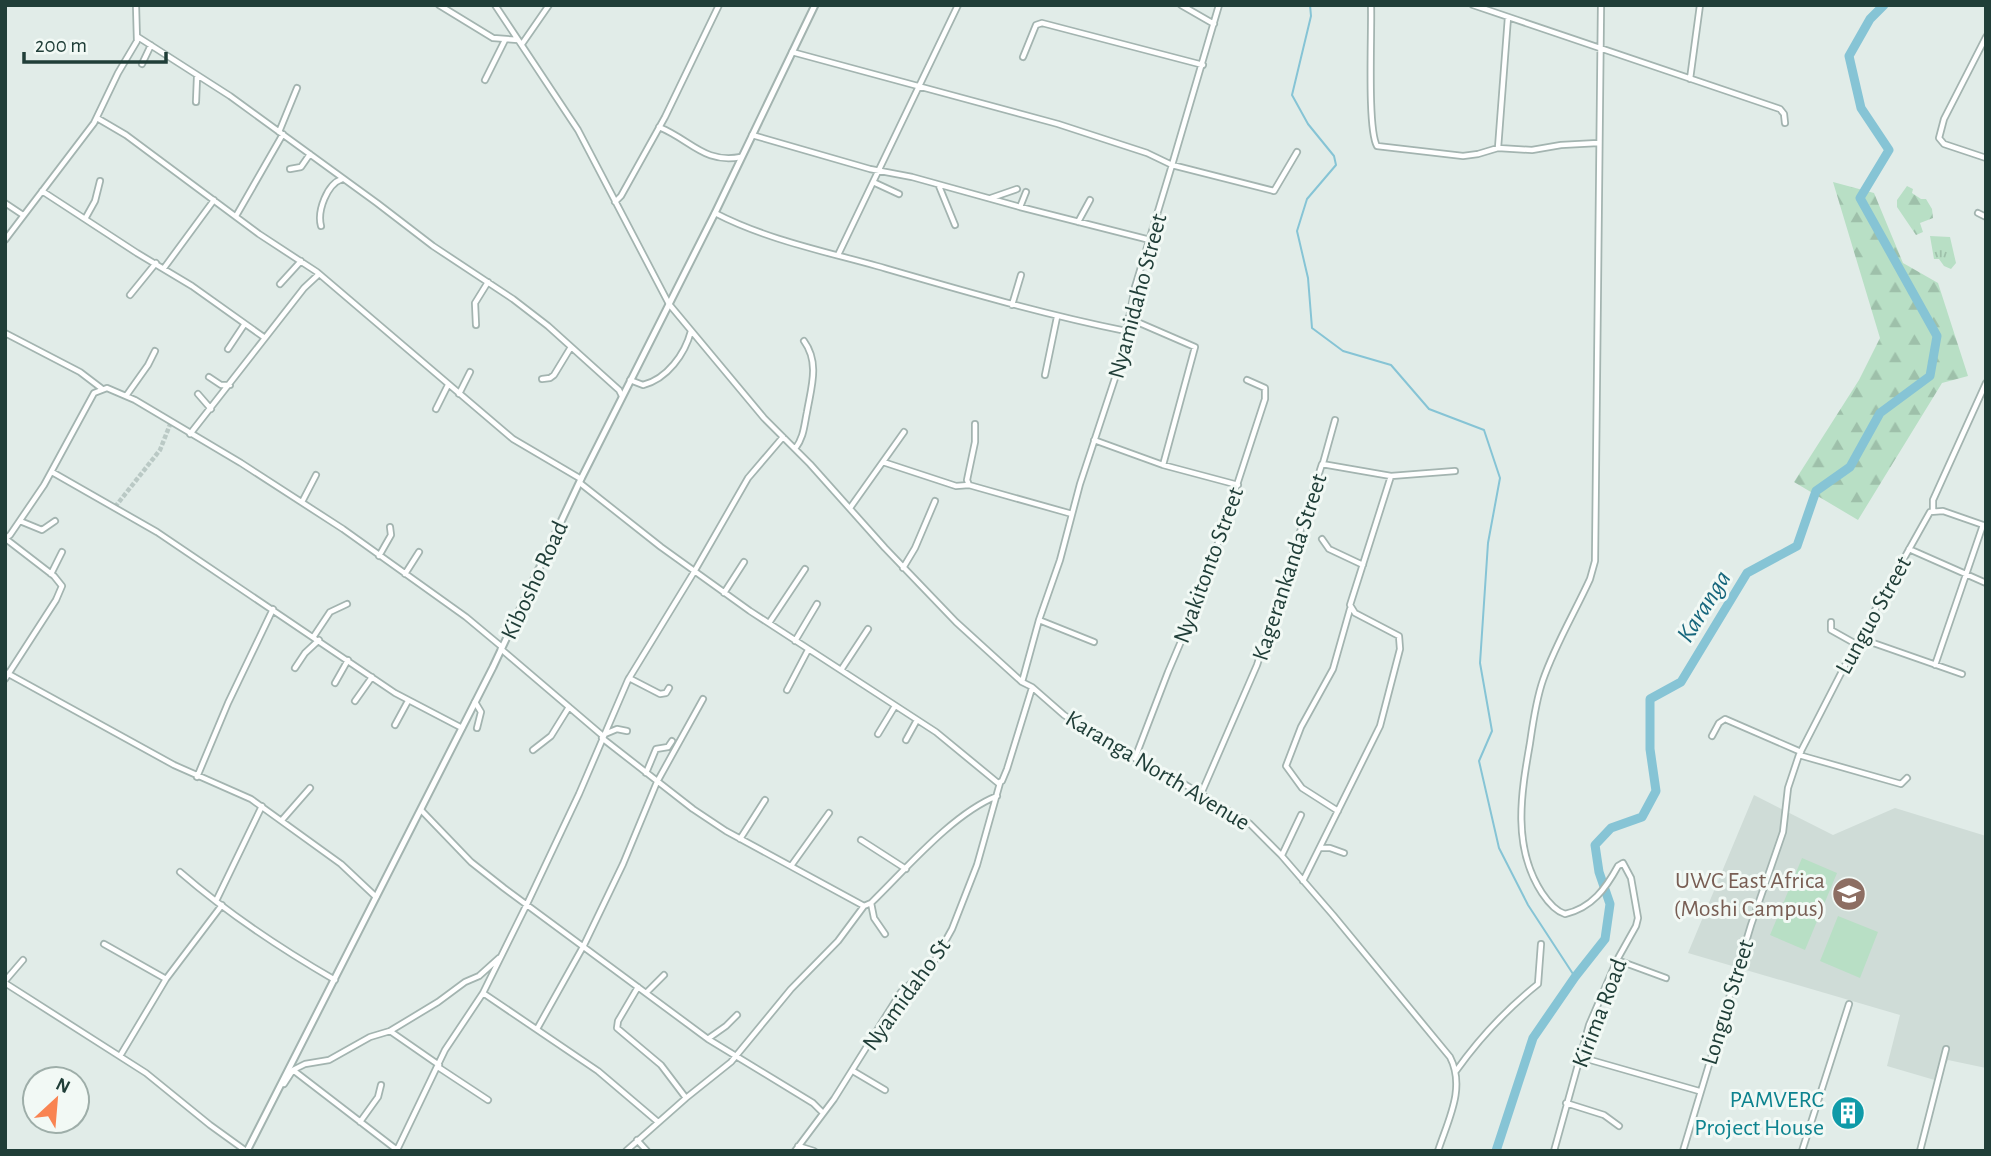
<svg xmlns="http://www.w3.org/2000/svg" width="1991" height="1156" font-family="'Alegreya Sans',sans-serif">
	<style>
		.built { fill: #cfdcd7 }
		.grass { fill: url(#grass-tufts) }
		.forest { fill: url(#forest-firs) }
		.green { fill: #b8dfc5 }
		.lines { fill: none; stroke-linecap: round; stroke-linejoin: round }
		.stream { stroke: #86c4d5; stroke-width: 2 }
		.river { stroke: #86c4d5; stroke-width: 9 }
		.minor-tunnel { stroke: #bac9c5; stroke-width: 4.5; stroke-dasharray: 4.5 2; stroke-linecap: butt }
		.minor-casing { stroke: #a3b4b0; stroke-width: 8 }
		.tertiary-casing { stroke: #a3b4b0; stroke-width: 9 }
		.minor { stroke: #fff; stroke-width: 4.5 }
		.tertiary { stroke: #fff; stroke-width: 5 }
		.labels { text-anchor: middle; stroke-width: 6; stroke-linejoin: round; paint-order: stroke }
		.street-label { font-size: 24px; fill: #203e38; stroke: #f2f9f5 }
		.education-label { font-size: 24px; fill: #785e54; stroke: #f2f9f5; text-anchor: end }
		.culture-label { font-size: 24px; fill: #0d838f; stroke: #f2f9f5; text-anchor: end }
		.water-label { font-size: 26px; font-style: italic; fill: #17677d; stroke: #f2f9f5 }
	</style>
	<defs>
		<pattern id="grass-tufts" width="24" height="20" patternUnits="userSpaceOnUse" patternTransform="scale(1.75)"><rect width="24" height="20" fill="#b8dfc5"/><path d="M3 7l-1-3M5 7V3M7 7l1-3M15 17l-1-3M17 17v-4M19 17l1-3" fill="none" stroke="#9ec0aa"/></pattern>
		<pattern id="forest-firs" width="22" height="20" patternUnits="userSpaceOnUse" patternTransform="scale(1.75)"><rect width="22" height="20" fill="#b8dfc5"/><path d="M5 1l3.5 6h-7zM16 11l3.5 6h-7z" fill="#9ec0aa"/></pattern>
	</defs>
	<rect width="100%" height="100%" fill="#e1ece8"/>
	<!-- built -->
	<path class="built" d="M 1754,795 L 1833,835 L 1895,808 L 1986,836 L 1986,1068 L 1948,1060 L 1938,1081 L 1887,1066 L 1900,1015 L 1688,953 Z"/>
	<!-- grass -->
	<path class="grass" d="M 1930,236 L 1950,237 L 1956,263 L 1951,269 L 1944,266 L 1939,259 L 1934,259 Z"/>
	<!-- forest -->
	<path class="forest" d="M 1833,182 L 1874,193 L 1903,263 L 1938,283 L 1968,376 L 1942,383 L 1858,520 L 1794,482 L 1859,380 L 1880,338 Z
		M 1907,186 L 1913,189 L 1912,193 L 1921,199 L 1926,199 L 1932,209 L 1933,218 L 1920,223 L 1923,232 L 1916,235 L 1897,207 L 1897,200 Z"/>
	<!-- green -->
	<path class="green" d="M 1802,858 L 1837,873 L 1805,950 L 1770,935 Z
		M 1838,916 L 1878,932 L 1860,978 L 1820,961 Z"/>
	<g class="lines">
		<!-- stream -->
		<path class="stream" d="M 1310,5 L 1311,16 L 1292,95 L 1308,124 L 1334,156 L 1336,165 L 1307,199 L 1297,231 L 1308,278 L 1312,328 L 1343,351 L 1391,365 L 1429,409 L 1484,430 L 1500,478 L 1488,543 L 1480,663 L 1492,731 L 1479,761 L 1499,848 L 1528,905 L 1575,977"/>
		<!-- river -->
		<path class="river" d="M 1496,1151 L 1533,1038 L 1575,977 L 1605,939 L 1610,904 L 1599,872 L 1595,845 L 1611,828 L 1642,817 L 1656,791 L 1650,749 L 1650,699 L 1681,682 L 1747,573 L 1797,546 L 1816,491 L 1850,467 L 1880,413 L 1930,376 L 1937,336 L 1860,198 L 1889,150 L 1861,108 L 1849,56 L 1870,19 L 1884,5"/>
		<!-- minor-tunnel -->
		<path class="minor-tunnel" d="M 115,507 L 160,450 L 171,422"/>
		<!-- minor casing -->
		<g class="minor-casing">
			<path id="minor" d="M 439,5 L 493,38 L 518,40
				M 495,5 L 578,130 L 669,304 L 764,418 L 810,464 L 885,548 L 956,622 L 1022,682 L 1032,687 L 1064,715 L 1111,746 L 1179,781 L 1250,824 L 1281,855 L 1333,915 L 1450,1057 C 1466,1088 1448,1120 1438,1151
				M 1181,5 L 1214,24
				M 1219,5 L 1172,165 L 1274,191 L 1297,152
				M 1371,5 C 1372,32 1367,128 1377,146 L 1463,156 L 1478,154 L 1498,148 L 1532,150 L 1561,145 L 1598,143
				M 1473,5 L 1780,109 L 1784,114 L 1785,123
				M 138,37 L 230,96 L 377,203 L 433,246 L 513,299 L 548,326 L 619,390 L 622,396
				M 1986,37 L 1944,119 L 1939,138 L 1944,144 L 1986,158
				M 522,44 L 549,5
				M 792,52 L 1058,124 L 1147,153 L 1172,165 L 1135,287 L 1121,360 L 1080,484 L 1060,560 L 1039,620 L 1022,682
				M 1023,57 L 1036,25 L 1042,23 L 1203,65
				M 142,64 L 151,45
				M 1690,79 L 1700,5
				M 485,80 L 505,40
				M 196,102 L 197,77
				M 97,118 L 126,135 L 259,234 L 317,272 L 513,439 L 581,479
				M 659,127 C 691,140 704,164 741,157
				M 279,132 L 297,88
				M 752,135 L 870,169 L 912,177 L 1020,207 L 1150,240
				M 1498,148 L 1508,17
				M 290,169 L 301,167 L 310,154
				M 873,182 L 899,194
				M 939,186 L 955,225
				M 42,191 L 137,253 L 192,286 L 265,338
				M 991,198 L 1017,189
				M 615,202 L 621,196 L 665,117 L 719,5
				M 5,203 L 23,215
				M 1020,207 L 1026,192
				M 715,213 C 765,239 823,251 877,266 C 960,290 1042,314 1126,331
				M 1978,213 L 1986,217
				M 236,216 L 283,134
				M 85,219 L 95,201 L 100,181
				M 1078,222 L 1090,200
				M 321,226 C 317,211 327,184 342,179
				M 5,240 L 94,123 L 118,73 L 137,41 L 136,5
				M 838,255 L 958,5
				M 164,268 L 214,200
				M 280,284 L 301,261
				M 130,295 L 156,263
				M 1012,305 L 1021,275
				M 1128,318 L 1195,347 L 1163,465
				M 476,325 L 475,303 L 488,282
				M 5,333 L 80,372 L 101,388
				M 228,349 L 244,325
				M 1045,375 L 1057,317
				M 209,377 L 221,385 L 230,385
				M 542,379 L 550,378 L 554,375 L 571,347
				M 630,380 L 643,385 C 667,379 685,354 691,331
				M 198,394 L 211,409
				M 459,394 L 470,372
				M 126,396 L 148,365 L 155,351
				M 436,409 L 448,385
				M 975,424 L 975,442 L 967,480 L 969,485 L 1072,514
				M 190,434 L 304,288 L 319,274
				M 1094,440 L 1163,465 L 1238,485
				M 795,449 C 804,437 804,426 807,412 C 811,388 820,363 804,341
				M 883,462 L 956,486 L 969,485
				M 1323,463 L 1335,420
				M 52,472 L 157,532 L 395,693 L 462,728
				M 580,483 L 661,547 L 750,611 L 936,732 L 998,783 L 1002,781 L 1007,769 L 1032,688
				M 302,502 L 316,475
				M 850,508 L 904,432
				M 1933,510 L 1933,500 L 1986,383
				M 20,521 L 42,530 L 55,521
				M 5,539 L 10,535 L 44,485 L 94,393 L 107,388 L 135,400 L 241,463 L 343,529 L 466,617 L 502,647
				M 1322,539 L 1329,549 L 1363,565
				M 1909,549 L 1986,583
				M 379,556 L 391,535 L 390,527
				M 903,568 L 915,548 L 935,501
				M 51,574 L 62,552
				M 405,574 L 419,552
				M 724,593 L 744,562
				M 1039,620 L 1094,642
				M 1831,622 L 1831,630 L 1856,644
				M 769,623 L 805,569
				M 314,636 L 330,612 L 347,604
				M 1859,638 L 1962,674
				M 795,641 L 817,604
				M 501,649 L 603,736
				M 1935,665 L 1983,525
				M 295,668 L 305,653 L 319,640
				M 841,670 L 868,629
				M 5,672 L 174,765 L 251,799 L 341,864 L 376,897
				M 629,678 L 660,694 L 666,693 L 669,688
				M 5,679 L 56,600 L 62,586 L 54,576 L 6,539
				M 335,683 L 348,660
				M 787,690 L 808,650
				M 355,701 L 372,677
				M 475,702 L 481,712 L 477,728
				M 395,725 L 408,701
				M 605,734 L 617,729 L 627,731
				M 878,734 L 895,706
				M 1712,736 L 1719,723 L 1725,719 L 1801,752
				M 602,738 L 693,809 L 726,831 L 864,906 L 871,903 C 906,869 952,814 997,796
				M 906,740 L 917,720
				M 533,750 L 551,736 L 569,707
				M 1799,755 L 1901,784 L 1907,778
				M 1135,758 L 1168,672 L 1202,592 L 1265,399 L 1265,388 L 1247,380
				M 646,773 L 656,749 L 668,747 L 672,741
				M 197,777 L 228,703 L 273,609
				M 1201,794 L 1257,665 L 1322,464 L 1391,476 L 1455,471
				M 421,810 L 471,862 L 504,888 L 708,1039 L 813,1103 L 823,1113
				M 1338,811 L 1302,788 L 1286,766 L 1301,727 L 1333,669 L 1350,609
				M 282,820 L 310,788
				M 740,839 L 765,800
				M 861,840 L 906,869
				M 1320,848 L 1330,848 L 1344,853
				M 1282,855 L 1301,815
				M 791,866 L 829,813
				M 180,872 C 225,911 283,950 335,980
				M 1303,881 L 1380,726 L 1400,649 L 1399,636 L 1355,613 L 1350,605 L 1391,476
				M 216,901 L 262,806
				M 871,903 L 874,918 L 885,934
				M 104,944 L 166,979
				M 1617,960 L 1666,978
				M 5,981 L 23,960
				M 5,983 L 146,1073 L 210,1125 L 246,1151
				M 638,987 L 618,1021 L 617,1028 L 661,1065 L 686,1098
				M 483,993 L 598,1071 L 658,1122
				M 646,993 L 664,975
				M 537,1029 L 584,945 L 623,864 L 657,782 L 703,699
				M 390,1031 L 439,1065
				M 709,1038 L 726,1026 L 737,1015
				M 120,1056 L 166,979 L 222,905
				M 1580,1057 L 1699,1091
				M 438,1067 L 488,1100
				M 293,1070 L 305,1064 L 329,1060 L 370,1037 L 390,1031 L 438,1002 L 465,982 L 479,976 L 499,958
				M 853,1071 L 885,1090
				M 1456,1071 C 1478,1040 1508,1008 1538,984 L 1541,944
				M 284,1084 L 293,1070 L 397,1150
				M 1566,1103 L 1604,1115 L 1619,1126
				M 360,1122 L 378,1097 L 381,1085
				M 637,1140 L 647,1151
				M 798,1146 L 814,1151
				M 397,1150 L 445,1050 L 483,993 L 527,904 L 579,794 L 628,680 L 694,572 L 748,478 L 783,437
				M 626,1151 L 686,1098 L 731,1062 L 791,989 L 838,941 L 864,906
				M 795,1151 L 834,1099 L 901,992 L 932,965 L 952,929 L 977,865 L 1000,783
				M 1554,1151 L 1589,1025 L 1617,960 L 1636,926 L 1638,918 L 1631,878 L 1623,863 L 1618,866 C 1606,888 1592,908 1565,914 C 1555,911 1548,902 1542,893 C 1512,847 1521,794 1530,743 C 1533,722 1536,700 1543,680 C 1555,645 1575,612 1590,579 L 1595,561 L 1601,5
				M 1683,1151 L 1751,925 L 1783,832 L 1788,788 L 1799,755 L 1856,644 L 1930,512 L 1943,511 L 1986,526
				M 1802,1151 L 1849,1004
				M 1920,1151 L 1946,1049"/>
		</g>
		<!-- tertiary casing -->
		<g class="tertiary-casing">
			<path id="tertiary" d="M 247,1151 L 493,667 L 581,479 L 715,213 L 815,5"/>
		</g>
		<!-- minor -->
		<use href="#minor" class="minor"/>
		<!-- tertiary -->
		<use href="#tertiary" class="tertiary"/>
	</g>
	<!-- icons -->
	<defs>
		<g id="school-disc" transform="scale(1.75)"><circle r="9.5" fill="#8d6e63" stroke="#f2f9f5"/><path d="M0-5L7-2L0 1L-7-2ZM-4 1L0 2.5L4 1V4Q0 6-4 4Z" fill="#fff"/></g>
		<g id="building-disc" transform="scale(1.75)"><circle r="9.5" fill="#0f9aa8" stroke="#f2f9f5"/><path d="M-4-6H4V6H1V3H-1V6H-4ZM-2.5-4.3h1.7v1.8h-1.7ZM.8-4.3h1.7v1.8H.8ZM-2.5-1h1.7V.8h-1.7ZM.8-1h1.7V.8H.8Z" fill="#fff"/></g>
	</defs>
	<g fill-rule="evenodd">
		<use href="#school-disc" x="1849" y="894"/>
		<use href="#building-disc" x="1848" y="1113"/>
	</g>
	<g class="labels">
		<!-- street labels -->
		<g class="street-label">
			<text transform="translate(1137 296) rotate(-75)" y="8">Nyamidaho Street</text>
			<text transform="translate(1208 565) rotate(-70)" y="8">Nyakitonto Street</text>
			<text transform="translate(1289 567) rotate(-72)" y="8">Kagerankanda Street</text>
			<text transform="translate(534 580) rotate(-65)" y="8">Kibosho Road</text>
			<text transform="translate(1873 615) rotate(-61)" y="8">Lunguo Street</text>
			<text transform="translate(1158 770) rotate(31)" y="8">Karanga North Avenue</text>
			<text transform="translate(906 994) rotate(-54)" y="8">Nyamidaho St</text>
			<text transform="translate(1727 1002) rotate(-73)" y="8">Longuo Street</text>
			<text transform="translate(1599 1013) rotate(-69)" y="8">Kirima Road</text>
		</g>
		<!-- education labels -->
		<g class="education-label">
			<text x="1825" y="888">UWC East Africa<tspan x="1825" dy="28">(Moshi Campus)</tspan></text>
		</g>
		<!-- culture labels -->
		<g class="culture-label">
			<text x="1824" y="1107">PAMVERC<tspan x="1824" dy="28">Project House</tspan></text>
		</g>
		<!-- water labels -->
		<g class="water-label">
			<text transform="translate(1703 606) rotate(-58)" y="9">Karanga</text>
		</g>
	</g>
	<!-- border -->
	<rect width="1991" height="1156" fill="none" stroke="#203e38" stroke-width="14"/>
	<!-- north arrow -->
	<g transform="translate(56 1100) rotate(26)"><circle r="33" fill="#f2f9f5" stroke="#9eaea9" stroke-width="2"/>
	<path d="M0-5L12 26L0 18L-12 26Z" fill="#f98452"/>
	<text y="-10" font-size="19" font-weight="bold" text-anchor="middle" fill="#203e38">N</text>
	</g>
	<!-- scale -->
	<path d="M24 52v10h142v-10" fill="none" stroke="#203e38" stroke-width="3.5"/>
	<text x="35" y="52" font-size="21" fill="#203e38" stroke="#f2f9f5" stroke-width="5" paint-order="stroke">200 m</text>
</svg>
